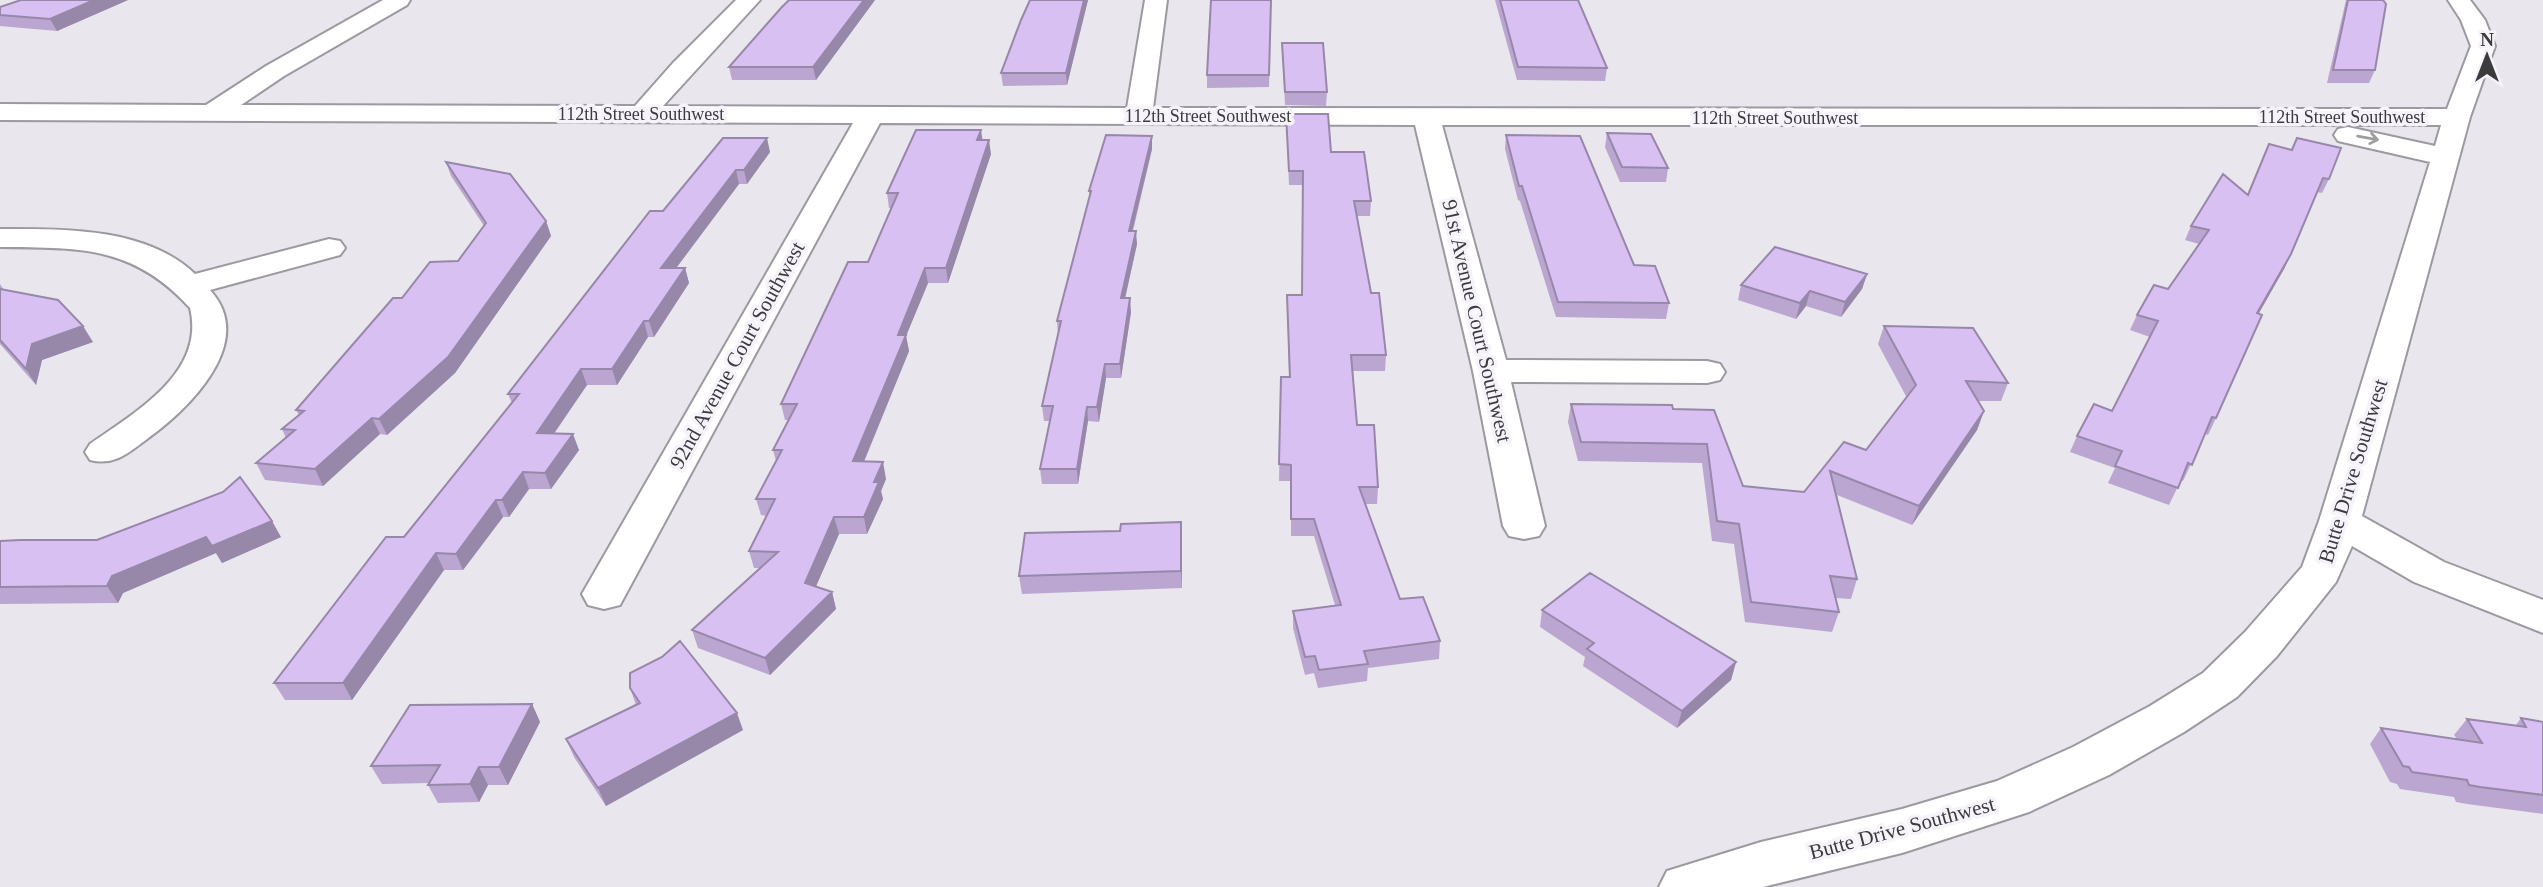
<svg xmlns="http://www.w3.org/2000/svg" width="2543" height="887" font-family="'Times New Roman',serif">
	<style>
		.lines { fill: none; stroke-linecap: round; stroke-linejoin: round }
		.minor-casing { stroke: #9c99a0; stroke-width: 4 }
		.minor { fill: #fff; fill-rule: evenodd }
		.wall { fill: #baa6d0 }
		.shaded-wall { fill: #9787a9 }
		.building { fill: #d8c1f2; stroke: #9787a9; stroke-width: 2 }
		.oneway { stroke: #9e9d9e }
		.labels { text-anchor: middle; stroke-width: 7; stroke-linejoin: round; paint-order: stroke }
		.far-street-label { font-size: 18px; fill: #3c3b3e; stroke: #f7f3fb }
		.street-label { font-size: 21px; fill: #3c3b3e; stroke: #f7f3fb }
	</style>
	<rect width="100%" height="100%" fill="#e9e6ed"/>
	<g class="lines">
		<!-- minor casing -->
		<g class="minor-casing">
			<path id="minor" d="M 383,0 L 410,0 L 407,5 L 284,76 L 241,105 L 635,106 L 673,63 L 736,0 L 760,0 L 663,106 L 1127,108 L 1145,0 L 1167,0 L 1153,108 L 2447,109 L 2471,46 L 2461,20 L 2448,0 L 2470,0 L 2485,20 L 2495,46 L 2470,117 L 2362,516 L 2444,562 L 2543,600 L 2543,633 L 2414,582 L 2352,546 L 2336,582 L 2277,656 L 2237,697 L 2184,732 L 2109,775 L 2029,812 L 1902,853 L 1763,887 L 1659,887 L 1667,871 L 1761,842 L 1902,809 L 1997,781 L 2073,747 L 2150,706 L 2203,673 L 2245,632 L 2302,567 L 2319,521 L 2430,162 L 2338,141 L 2334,135 L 2338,129 L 2348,127 L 2435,146 L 2441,125 L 1442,125 L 1506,360 L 1707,361 L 1720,364 L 1725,372 L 1720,380 L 1707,383 L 1511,382 L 1545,526 L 1539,536 L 1524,539 L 1509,536 L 1503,526 L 1473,371 L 1415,125 L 880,123 L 620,605 L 604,609 L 588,605 L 582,594 L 853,123 L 0,120 L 0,104 L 206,105 L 266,66 Z
				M 0,229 C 63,229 146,227 195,274 L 329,239 L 340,241 L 345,248 L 340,255 L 210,290 C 258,342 188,410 147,439 C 128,453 115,466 90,460 L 85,452 L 90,444 C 134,413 206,373 190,308 C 133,245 79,248 0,247 Z"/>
		</g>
		<!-- minor -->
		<use href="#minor" class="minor"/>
	</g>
	<!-- wall -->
	<path class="wall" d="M 21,0 L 128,0 L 57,31 L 0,26 L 0,7 Z
		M 875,0 L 816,80 L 732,80 L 729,67 Z
		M 1030,0 L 1088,0 L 1067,85 L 1003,86 L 1001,73 Z
		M 1271,0 L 1269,87 L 1207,88 L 1207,75 Z
		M 1495,0 L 1578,0 L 1607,68 L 1605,81 L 1517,80 Z
		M 2346,0 L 2383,0 L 2375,70 L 2369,83 L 2327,83 Z
		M 1282,43 L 1327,92 L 1326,106 L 1285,105 Z
		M 1286,114 L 1331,152 L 1371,201 L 1370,216 L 1357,216 L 1371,293 L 1386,355 L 1385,371 L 1353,371 L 1357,425 L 1378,487 L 1377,504 L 1365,504 L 1400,599 L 1440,641 L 1439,659 L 1368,668 L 1367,681 L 1318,688 L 1314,673 L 1305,675 L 1293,628 L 1293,611 L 1335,605 L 1314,536 L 1291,536 L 1291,481 L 1279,481 L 1281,377 L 1289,377 L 1287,295 L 1302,295 L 1303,185 L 1289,185 Z
		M 1607,133 L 1668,168 L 1666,182 L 1620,182 L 1605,147 Z
		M 1506,135 L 1634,265 L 1669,303 L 1666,319 L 1556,317 L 1520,201 L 1518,200 L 1505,149 Z
		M 723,138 L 770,152 L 747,184 L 739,184 L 676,268 L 685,268 L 689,283 L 654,337 L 648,337 L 617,385 L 587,385 L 554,434 L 579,450 L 551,489 L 529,489 L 509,517 L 503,517 L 463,570 L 444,570 L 352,700 L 285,700 L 274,683 L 404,537 L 512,403 L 508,394 L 663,211 Z
		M 2297,138 L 2329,179 L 2322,193 L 2317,192 L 2284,269 L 2258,313 L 2216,418 L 2208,435 L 2205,434 L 2183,481 L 2181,480 L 2169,505 L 2108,483 L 2115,468 L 2070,452 L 2077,436 L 2112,411 L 2150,337 L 2130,330 L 2137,315 L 2168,289 L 2199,244 L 2185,240 L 2191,226 L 2247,195 L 2269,144 L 2291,150 Z
		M 983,140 L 991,154 L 948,283 L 928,283 L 906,336 L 909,351 L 864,462 L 886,479 L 881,491 L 883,499 L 867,534 L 839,534 L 816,586 L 832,592 L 836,609 L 770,675 L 698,648 L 692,630 L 760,568 L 754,568 L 749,551 L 767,516 L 761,515 L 756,499 L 776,461 L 773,450 L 788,420 L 785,420 L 781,404 L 868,262 L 892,208 L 889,208 L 887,193 Z
		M 1152,149 L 1133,231 L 1137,244 L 1125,298 L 1131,312 L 1121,378 L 1106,378 L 1099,422 L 1088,421 L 1078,484 L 1042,484 L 1040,469 L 1050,421 L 1044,421 L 1042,406 L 1058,335 L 1057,321 L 1090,198 L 1089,191 Z
		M 446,162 L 546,221 L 551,236 L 455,373 L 387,435 L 380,434 L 323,486 L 265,480 L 256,463 L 286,438 L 282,429 L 299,415 L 296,410 L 402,298 L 458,261 L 484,226 L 451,176 Z
		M 1867,274 L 1862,289 L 1841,317 L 1806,306 L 1796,319 L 1738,300 L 1741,285 Z
		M 0,284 L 4,290 L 93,342 L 42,360 L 36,385 L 0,344 Z
		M 1884,326 L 2008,383 L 2001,401 L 1978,401 L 1984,411 L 1977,430 L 1912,525 L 1837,495 L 1857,579 L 1851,599 L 1835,598 L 1839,612 L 1832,632 L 1745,622 L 1734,544 L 1712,541 L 1702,463 L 1578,461 L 1568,422 L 1571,404 L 1673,409 L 1714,410 L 1743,486 L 1804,492 L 1844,442 L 1866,450 L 1907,398 L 1878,344 Z
		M 281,537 L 222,563 L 216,553 L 123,593 L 118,603 L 0,604 L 0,541 Z
		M 1182,540 L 1182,588 L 1022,594 L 1019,576 Z
		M 1542,610 L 1736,662 L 1731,680 L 1677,728 L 1583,666 L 1585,657 L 1540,627 Z
		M 630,688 L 743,730 L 606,806 L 574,757 L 566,739 L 636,705 Z
		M 532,704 L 540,722 L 508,785 L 488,785 L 479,802 L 438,803 L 428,785 L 429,783 L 382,784 L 371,766 Z
		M 2521,718 L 2543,722 L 2543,814 L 2467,804 L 2456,802 L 2454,797 L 2400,789 L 2397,784 L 2390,782 L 2370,744 L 2381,728 L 2457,739 L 2454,735 L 2467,719 L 2516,725 Z"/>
	<!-- shaded-wall -->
	<path class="shaded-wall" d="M 94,0 L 128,0 L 57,31 L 50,19 Z
		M 864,0 L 875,0 L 816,80 L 813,67 Z
		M 1084,0 L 1088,0 L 1067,85 L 1066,73 Z
		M 981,130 L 983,143 L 977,140 Z
		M 1152,136 L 1152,149 L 1129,244 L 1129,231 Z
		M 767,138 L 770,152 L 747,184 L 744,170 Z
		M 989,140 L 991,154 L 948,283 L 946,268 Z
		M 736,170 L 739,184 L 665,283 L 661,268 Z
		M 546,221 L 551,236 L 455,373 L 387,435 L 379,419 Z
		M 1136,231 L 1137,244 L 1122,312 L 1121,298 Z
		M 2291,254 L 2284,269 L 2250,329 L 2257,313 Z
		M 685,268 L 689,283 L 654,337 L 649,321 Z
		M 925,268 L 928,283 L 906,336 L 909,351 L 857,478 L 853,461 L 898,335 Z
		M 1867,274 L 1862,289 L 1841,317 L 1845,302 Z
		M 1810,291 L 1806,306 L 1796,319 L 1800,303 Z
		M 1130,298 L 1131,312 L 1121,378 L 1120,364 Z
		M 644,321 L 648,337 L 617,385 L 612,369 Z
		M 83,326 L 93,342 L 42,360 L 36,385 L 26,369 L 32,344 Z
		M 1105,364 L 1106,378 L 1099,422 L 1097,407 Z
		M 581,369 L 587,385 L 543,449 L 537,433 Z
		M 1087,407 L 1088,421 L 1078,484 L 1077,469 Z
		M 1984,411 L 1977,430 L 1912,525 L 1919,506 Z
		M 372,418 L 380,434 L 323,486 L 315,469 Z
		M 573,434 L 579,450 L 551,489 L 545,473 Z
		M 883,462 L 886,479 L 881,491 L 883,499 L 867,534 L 864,517 L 874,482 Z
		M 523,472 L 529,489 L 509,517 L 502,500 Z
		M 496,500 L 503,517 L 463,570 L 456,554 Z
		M 834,517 L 839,534 L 810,600 L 805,583 Z
		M 272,521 L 281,537 L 222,563 L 216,553 L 123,593 L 118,603 L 107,586 L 112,576 L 206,537 Z
		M 1181,522 L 1182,540 L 1182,588 L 1181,571 Z
		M 436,553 L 444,570 L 352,700 L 343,683 Z
		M 832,592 L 836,609 L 770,675 L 765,658 Z
		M 1736,662 L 1731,680 L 1677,728 L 1682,711 Z
		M 532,704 L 540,722 L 508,785 L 499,767 Z
		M 737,713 L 743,730 L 606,806 L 598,788 Z
		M 479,767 L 488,785 L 479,802 L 470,784 Z"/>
	<!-- building -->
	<path class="building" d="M 21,0 L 94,0 L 50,19 L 0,15 L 0,7 Z
		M 789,0 L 864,0 L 813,67 L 729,67 L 781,8 Z
		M 1030,0 L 1084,0 L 1066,73 L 1001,73 L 1021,20 Z
		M 1211,0 L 1271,0 L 1269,75 L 1207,75 Z
		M 1500,0 L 1578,0 L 1607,68 L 1518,67 Z
		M 2348,0 L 2383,0 L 2386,4 L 2375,70 L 2333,70 Z
		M 1282,43 L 1323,43 L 1327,92 L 1285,92 Z
		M 1286,114 L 1328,114 L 1331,152 L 1364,152 L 1371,201 L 1354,201 L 1371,293 L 1379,293 L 1386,355 L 1351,355 L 1357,425 L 1374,425 L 1378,487 L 1359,487 L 1400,599 L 1423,597 L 1440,641 L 1364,651 L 1368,664 L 1319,670 L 1315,656 L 1305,657 L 1293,611 L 1341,605 L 1314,519 L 1291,519 L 1291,465 L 1279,464 L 1281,377 L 1290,377 L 1287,295 L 1302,295 L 1303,171 L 1289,171 Z
		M 916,130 L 981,130 L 977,140 L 989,140 L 946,268 L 925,268 L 898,335 L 906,335 L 853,461 L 883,462 L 874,482 L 879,482 L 864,517 L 834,517 L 805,583 L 832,592 L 765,658 L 692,630 L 778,552 L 749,551 L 775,499 L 756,499 L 782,450 L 773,450 L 797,404 L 781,404 L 848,262 L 868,262 L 898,193 L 887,193 Z
		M 1607,133 L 1651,134 L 1668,168 L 1622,167 Z
		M 1106,135 L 1152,136 L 1129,231 L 1136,231 L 1121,298 L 1130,298 L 1120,364 L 1105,364 L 1097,407 L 1087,407 L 1077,469 L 1040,469 L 1053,406 L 1042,406 L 1061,321 L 1057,321 L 1091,191 L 1089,191 Z
		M 1506,135 L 1580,136 L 1634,265 L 1655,266 L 1669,303 L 1558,302 L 1522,186 L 1519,186 Z
		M 723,138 L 767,138 L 744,170 L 736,170 L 661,268 L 685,268 L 649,321 L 644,321 L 612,369 L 581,369 L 537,433 L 573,434 L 545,473 L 523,472 L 502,500 L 496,500 L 456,554 L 436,553 L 343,683 L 274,683 L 386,537 L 404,537 L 519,394 L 508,394 L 650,211 L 663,211 Z
		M 2297,138 L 2341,148 L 2329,179 L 2323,178 L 2291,254 L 2257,313 L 2262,315 L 2216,418 L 2212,417 L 2192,465 L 2188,463 L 2178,488 L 2115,466 L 2122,451 L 2077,436 L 2094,404 L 2112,411 L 2158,321 L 2137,315 L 2154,285 L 2168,289 L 2209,230 L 2191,226 L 2223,174 L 2248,195 L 2269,144 L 2292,150 Z
		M 446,162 L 510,174 L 546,221 L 448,357 L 379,419 L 372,418 L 315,469 L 256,463 L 295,430 L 282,429 L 304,411 L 296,410 L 393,298 L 402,298 L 430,262 L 458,261 L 486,223 Z
		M 1775,247 L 1867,274 L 1845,302 L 1810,291 L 1800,303 L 1741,285 Z
		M 0,289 L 58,300 L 83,326 L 32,344 L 26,369 L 0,340 Z
		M 1884,326 L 1973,328 L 2008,383 L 1966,381 L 1984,411 L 1919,506 L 1830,471 L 1857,579 L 1830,576 L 1839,612 L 1751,602 L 1739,524 L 1717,521 L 1707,444 L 1581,442 L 1571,404 L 1672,405 L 1673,409 L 1714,410 L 1743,486 L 1804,492 L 1844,442 L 1866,450 L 1916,385 Z
		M 240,477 L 272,521 L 212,546 L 206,537 L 112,576 L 107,586 L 0,587 L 0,541 L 20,540 L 97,540 L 223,492 Z
		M 1181,522 L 1181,571 L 1019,576 L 1025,533 L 1120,531 L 1121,524 Z
		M 1590,573 L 1736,662 L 1682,711 L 1587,649 L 1594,643 L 1542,610 Z
		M 680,641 L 737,713 L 598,788 L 566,739 L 640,703 L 630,688 L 630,673 L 662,657 Z
		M 532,704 L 499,767 L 479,767 L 470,784 L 428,785 L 440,765 L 371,766 L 410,705 Z
		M 2521,718 L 2543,722 L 2543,795 L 2480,787 L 2469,785 L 2467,780 L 2412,772 L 2409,767 L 2403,766 L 2381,728 L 2482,743 L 2467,719 L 2526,727 Z"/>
	<!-- one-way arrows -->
	<defs><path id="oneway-shaft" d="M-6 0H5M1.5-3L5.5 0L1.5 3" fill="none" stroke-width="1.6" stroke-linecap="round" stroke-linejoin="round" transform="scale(1.75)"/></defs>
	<use class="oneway" href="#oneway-shaft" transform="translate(2368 138) rotate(10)"/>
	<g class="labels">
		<!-- far-street labels -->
		<g class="far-street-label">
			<text x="641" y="120">112th Street Southwest</text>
			<text x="1208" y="122">112th Street Southwest</text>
			<text x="2342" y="123">112th Street Southwest</text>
			<text x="1775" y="124">112th Street Southwest</text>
		</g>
		<!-- street labels -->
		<g class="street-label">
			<text transform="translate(1477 321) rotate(77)" y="7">91st Avenue Court Southwest</text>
			<text transform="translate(737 355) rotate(-61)" y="7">92nd Avenue Court Southwest</text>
			<text transform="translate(2353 471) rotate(-73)" y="7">Butte Drive Southwest</text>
			<text transform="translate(1902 828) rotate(-15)" y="7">Butte Drive Southwest</text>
		</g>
	</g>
	<!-- north arrow -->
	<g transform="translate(2487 56)" stroke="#f7f3fb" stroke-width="5" paint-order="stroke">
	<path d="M0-5L12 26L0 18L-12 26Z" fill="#3c3b3e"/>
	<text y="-10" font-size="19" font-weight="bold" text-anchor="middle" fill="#3c3b3e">N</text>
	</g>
</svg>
